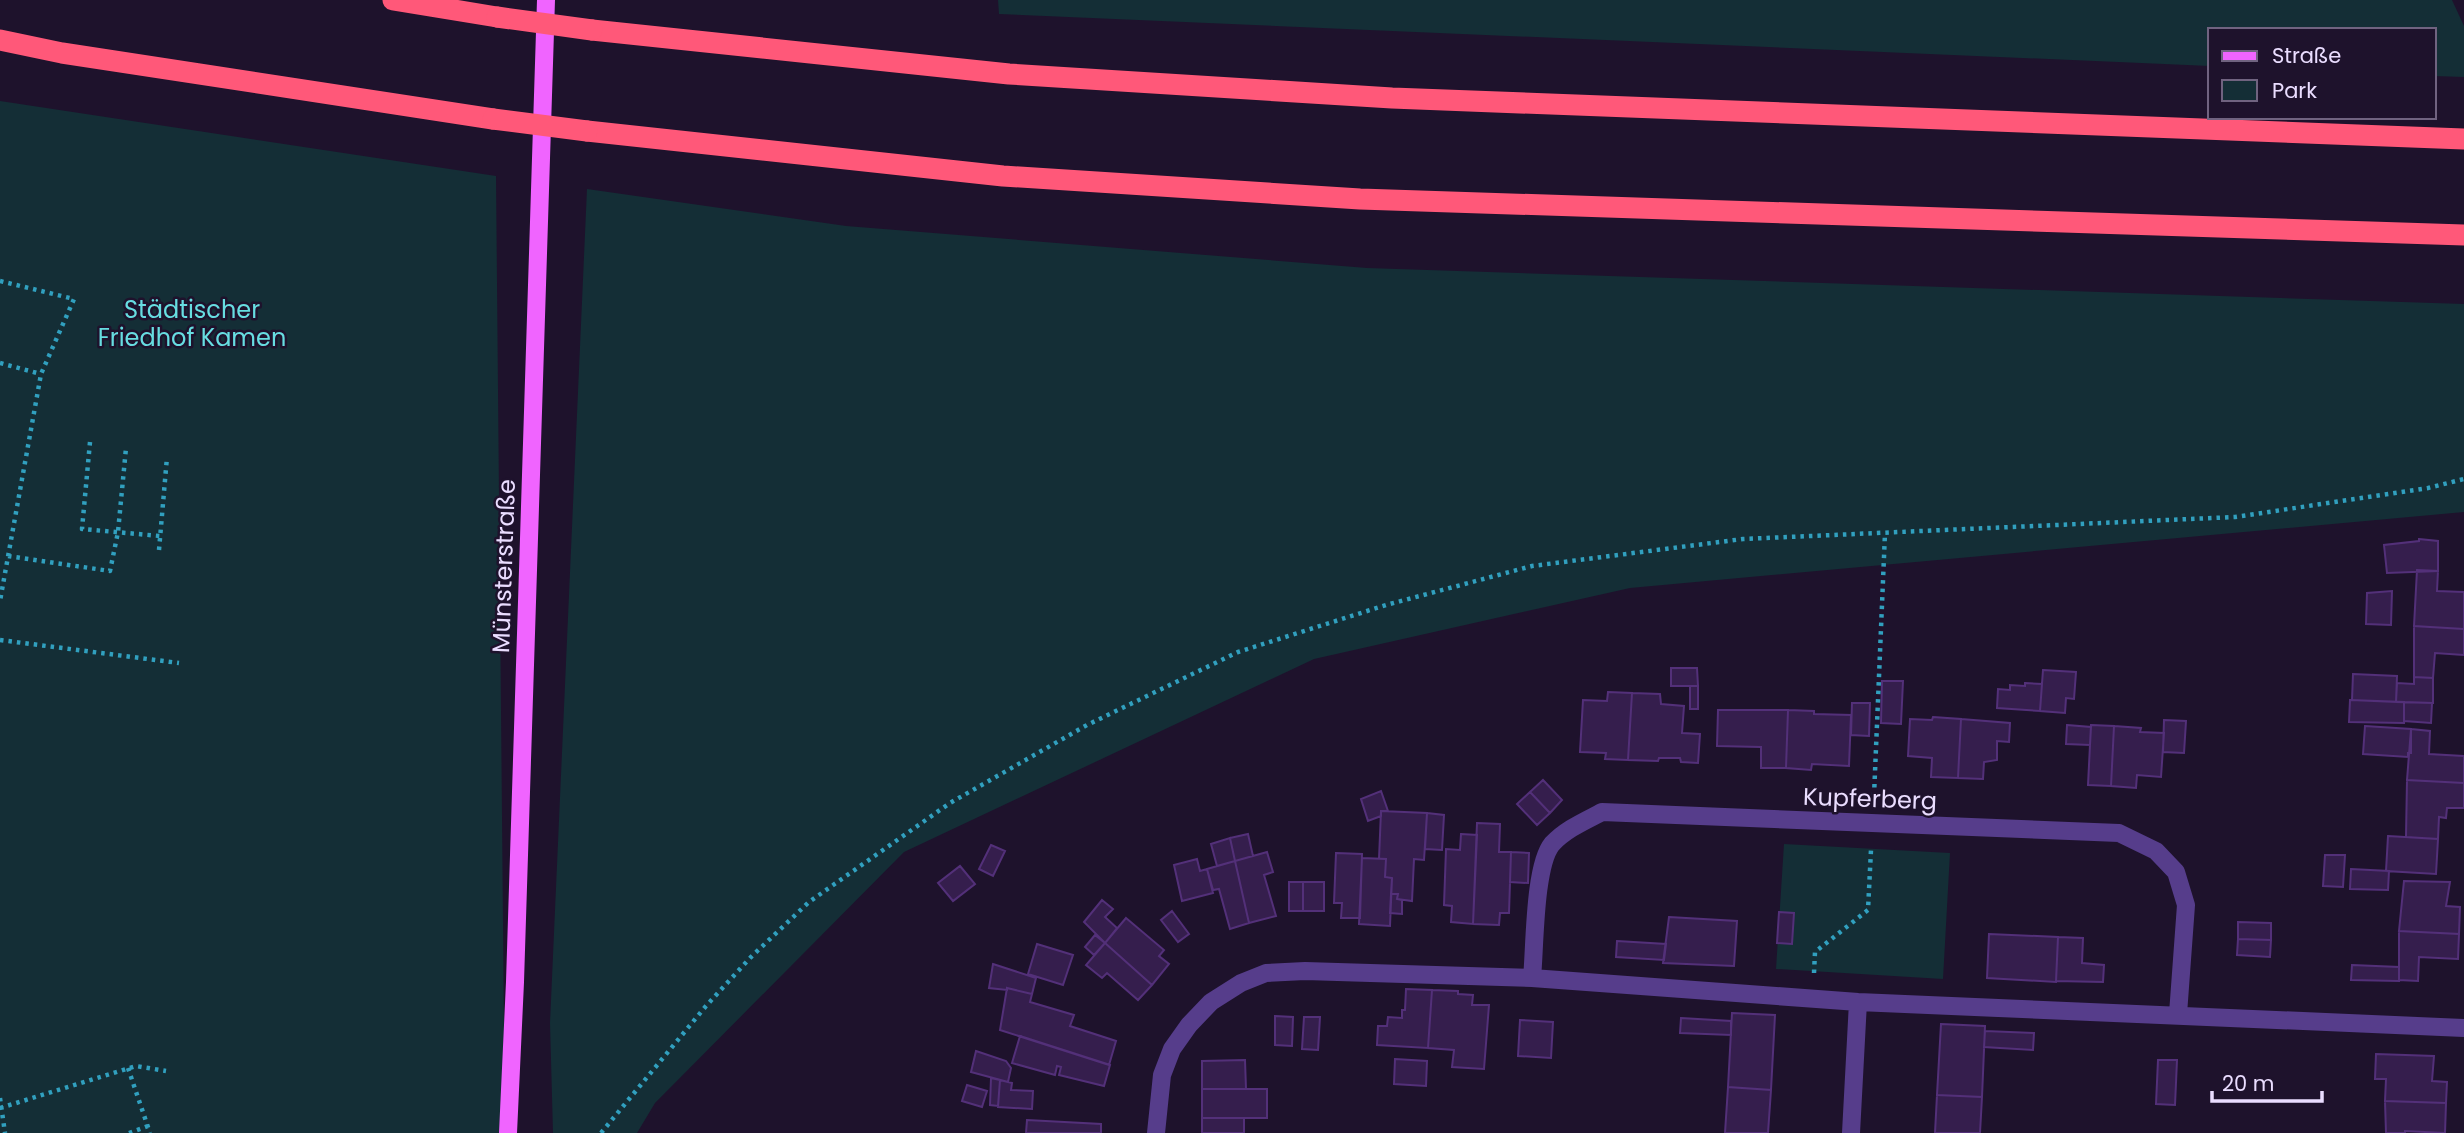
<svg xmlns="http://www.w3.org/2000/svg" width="2464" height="1133" font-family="Poppins,sans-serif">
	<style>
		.green { fill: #142e36 }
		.building { fill: #351e4d; stroke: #533079; stroke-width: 2 }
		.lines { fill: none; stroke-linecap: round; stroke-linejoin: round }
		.path { stroke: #31a0bf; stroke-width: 4.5; stroke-dasharray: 3.5 5; stroke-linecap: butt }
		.street { stroke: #563d8b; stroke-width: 18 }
		.primary { stroke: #f064ff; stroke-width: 18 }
		.highway { stroke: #ff5879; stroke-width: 21 }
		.highway-bridge { stroke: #ff5879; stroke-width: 21 }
		.labels { text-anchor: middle; stroke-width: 5; stroke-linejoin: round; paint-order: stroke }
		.park-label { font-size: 24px; fill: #67dde1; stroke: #1e122c }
		.street-label { font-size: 24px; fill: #eaddff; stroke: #1e122c }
	</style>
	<rect width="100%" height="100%" fill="#1e122c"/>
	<!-- green -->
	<path class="green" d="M 998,0 L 2452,0 L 2464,26 L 2464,77 L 2434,76 L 2434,30 L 2210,30 L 2210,66 L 999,14 Z
		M 0,101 L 496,176 L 504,1030 L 501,1133 L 0,1133 Z
		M 587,189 L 846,226 L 1367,268 L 2464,304 L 2464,512 L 1630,588 L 1314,659 L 904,852 L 655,1103 L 637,1133 L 553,1133 L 550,1023 Z
		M 1784,844 L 1950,853 L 1943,979 L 1776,969 Z"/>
	<!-- building -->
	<path class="building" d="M 2419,539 L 2438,541 L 2438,571 L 2387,573 L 2384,545 L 2419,541 Z
		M 2417,570 L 2438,571 L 2437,591 L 2464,592 L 2464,629 L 2414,626 Z
		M 2392,591 L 2391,625 L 2366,624 L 2367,593 Z
		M 2414,626 L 2464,629 L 2464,655 L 2435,653 L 2433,678 L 2414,677 Z
		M 1671,668 L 1697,668 L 1698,686 L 1671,686 Z
		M 2043,670 L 2076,672 L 2074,699 L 2066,698 L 2065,713 L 2040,711 Z
		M 2353,674 L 2397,676 L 2396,702 L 2352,700 Z
		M 2414,677 L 2433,678 L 2433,703 L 2396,702 L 2397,683 L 2414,684 Z
		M 1882,681 L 1903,681 L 1901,724 L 1881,723 Z
		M 2025,683 L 2042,684 L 2040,711 L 1997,708 L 1998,689 L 2010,690 L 2010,685 L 2025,686 Z
		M 1690,686 L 1698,686 L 1698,709 L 1690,709 Z
		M 1608,692 L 1632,693 L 1628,760 L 1605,759 L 1606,753 L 1580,752 L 1583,700 L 1607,701 Z
		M 1632,693 L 1660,694 L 1661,704 L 1684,706 L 1682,733 L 1700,734 L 1698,763 L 1681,762 L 1680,758 L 1659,758 L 1658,761 L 1628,760 Z
		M 2350,700 L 2404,702 L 2404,723 L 2349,722 Z
		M 2404,702 L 2432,703 L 2431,723 L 2404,721 Z
		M 1852,703 L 1870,703 L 1869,736 L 1851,735 Z
		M 1718,710 L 1788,710 L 1786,768 L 1761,768 L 1761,747 L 1717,746 Z
		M 1788,710 L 1814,711 L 1814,714 L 1851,715 L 1849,766 L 1812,764 L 1811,770 L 1786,768 Z
		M 1933,717 L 1961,719 L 1958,778 L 1931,777 L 1932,758 L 1908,756 L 1910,719 L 1932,720 Z
		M 1961,719 L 2010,723 L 2009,742 L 1997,741 L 1997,760 L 1984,762 L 1983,779 L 1958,778 Z
		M 2164,720 L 2186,721 L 2184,753 L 2163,752 Z
		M 2067,725 L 2091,727 L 2090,745 L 2066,744 Z
		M 2091,725 L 2114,726 L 2111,786 L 2088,785 Z
		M 2114,726 L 2141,728 L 2140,732 L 2164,733 L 2161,777 L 2137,775 L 2136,788 L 2111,786 Z
		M 2365,726 L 2411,729 L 2411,753 L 2408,753 L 2408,757 L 2363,754 Z
		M 2411,729 L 2430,731 L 2429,754 L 2464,756 L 2464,783 L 2407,780 Z
		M 1543,780 L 1562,800 L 1550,813 L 1530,792 Z
		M 2407,780 L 2464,783 L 2464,808 L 2447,808 L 2446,818 L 2439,817 L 2438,839 L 2406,837 Z
		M 1381,791 L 1388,811 L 1381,811 L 1381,816 L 1368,821 L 1361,799 Z
		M 1530,792 L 1550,813 L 1537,825 L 1517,804 Z
		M 1381,811 L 1427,813 L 1424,860 L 1414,859 L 1412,901 L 1397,899 L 1398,894 L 1391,894 L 1392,878 L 1385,877 L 1386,859 L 1379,859 Z
		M 1427,813 L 1444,815 L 1442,850 L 1425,849 Z
		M 1477,823 L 1500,824 L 1499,852 L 1511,852 L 1509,913 L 1500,913 L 1499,925 L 1473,924 Z
		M 1248,834 L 1253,856 L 1235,861 L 1230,838 Z
		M 1461,834 L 1477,835 L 1473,924 L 1451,922 L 1452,906 L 1444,905 L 1446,849 L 1460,850 Z
		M 2388,836 L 2438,839 L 2436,874 L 2386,871 Z
		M 1230,838 L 1235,861 L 1217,866 L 1211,844 Z
		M 991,845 L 1005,851 L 993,876 L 979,869 Z
		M 1267,852 L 1273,872 L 1264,875 L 1276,916 L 1249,923 L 1235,861 Z
		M 1511,852 L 1529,853 L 1528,883 L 1510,882 Z
		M 1336,853 L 1362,854 L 1360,918 L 1341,918 L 1342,903 L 1334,903 Z
		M 2325,855 L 2345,855 L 2343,887 L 2323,886 Z
		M 1362,858 L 1386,859 L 1385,877 L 1392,878 L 1390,926 L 1359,924 Z
		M 1197,859 L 1200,871 L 1207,869 L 1213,893 L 1182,901 L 1174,865 Z
		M 1235,861 L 1249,923 L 1230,929 L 1219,889 L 1213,890 L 1207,869 Z
		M 960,866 L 975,884 L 953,901 L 938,883 Z
		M 2351,869 L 2389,871 L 2388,890 L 2350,889 Z
		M 2404,881 L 2450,882 L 2446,906 L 2460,907 L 2459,934 L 2399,931 Z
		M 1289,882 L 1303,882 L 1303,911 L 1289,911 Z
		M 1303,882 L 1324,882 L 1324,911 L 1303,911 Z
		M 1391,894 L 1398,894 L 1397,899 L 1402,900 L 1402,914 L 1390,913 Z
		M 1102,900 L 1113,909 L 1105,917 L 1117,928 L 1105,943 L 1084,922 Z
		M 1172,911 L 1189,934 L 1178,942 L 1161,920 Z
		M 1779,912 L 1794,913 L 1792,944 L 1777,943 Z
		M 1669,917 L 1737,921 L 1734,966 L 1663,963 Z
		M 1126,918 L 1164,950 L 1159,956 L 1169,964 L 1152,985 L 1105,943 Z
		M 2238,922 L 2271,923 L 2271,940 L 2238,939 Z
		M 2399,931 L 2459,934 L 2458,959 L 2419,957 L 2418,981 L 2399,980 Z
		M 1989,934 L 2058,937 L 2056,982 L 1987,978 Z
		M 1095,935 L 1105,943 L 1094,955 L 1085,947 Z
		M 2058,937 L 2083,938 L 2082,963 L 2104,965 L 2103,982 L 2056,981 Z
		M 2238,939 L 2271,940 L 2270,957 L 2237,955 Z
		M 1617,941 L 1666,944 L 1664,960 L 1616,957 Z
		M 1105,943 L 1152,985 L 1138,1000 L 1107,973 L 1102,978 L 1086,965 Z
		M 1037,944 L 1073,955 L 1063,985 L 1028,974 Z
		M 993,964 L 1036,978 L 1032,994 L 1007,988 L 1007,990 L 989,988 Z
		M 2352,965 L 2399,967 L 2399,981 L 2351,980 Z
		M 1007,988 L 1032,994 L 1030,1002 L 1074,1015 L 1070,1026 L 1116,1041 L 1109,1065 L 1000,1030 Z
		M 1406,989 L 1432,990 L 1428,1048 L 1377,1045 L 1378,1026 L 1387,1026 L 1388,1017 L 1402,1018 L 1402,1010 L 1405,1010 Z
		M 1432,990 L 1458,991 L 1458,994 L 1473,995 L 1472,1005 L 1489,1005 L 1484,1069 L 1452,1067 L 1454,1050 L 1428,1048 Z
		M 1732,1013 L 1775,1015 L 1771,1090 L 1728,1087 Z
		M 1275,1016 L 1293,1017 L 1292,1046 L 1275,1045 Z
		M 1304,1017 L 1320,1017 L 1318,1050 L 1302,1049 Z
		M 1681,1018 L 1731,1021 L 1731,1035 L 1680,1033 Z
		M 1520,1020 L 1553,1022 L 1551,1058 L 1518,1056 Z
		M 1941,1024 L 1985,1026 L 1982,1097 L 1937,1095 Z
		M 1985,1031 L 2034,1033 L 2033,1050 L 1984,1047 Z
		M 1020,1036 L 1110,1065 L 1104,1086 L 1059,1075 L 1061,1067 L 1057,1066 L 1055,1075 L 1012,1063 Z
		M 976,1051 L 1006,1061 L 1011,1068 L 1008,1082 L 971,1072 Z
		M 2376,1054 L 2434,1056 L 2432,1081 L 2447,1082 L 2446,1103 L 2385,1101 L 2386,1079 L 2375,1079 Z
		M 1395,1059 L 1427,1061 L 1426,1086 L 1394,1084 Z
		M 1245,1060 L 1246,1089 L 1202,1089 L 1202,1061 Z
		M 2158,1060 L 2177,1060 L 2175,1105 L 2156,1104 Z
		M 991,1078 L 1000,1080 L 998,1106 L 990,1105 Z
		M 1000,1080 L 1012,1083 L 1011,1090 L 1033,1091 L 1032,1109 L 998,1107 Z
		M 967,1085 L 987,1091 L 982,1107 L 962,1101 Z
		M 1728,1087 L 1771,1090 L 1768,1133 L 1725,1133 Z
		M 1202,1089 L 1267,1089 L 1267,1118 L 1202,1118 Z
		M 1937,1095 L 1982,1097 L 1980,1133 L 1935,1133 Z
		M 2385,1101 L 2446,1103 L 2445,1133 L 2405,1131 L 2405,1133 L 2386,1133 Z
		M 1202,1118 L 1244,1118 L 1244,1133 L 1202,1133 Z
		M 1027,1120 L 1101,1124 L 1101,1133 L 1026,1133 Z"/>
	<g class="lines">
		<!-- path -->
		<path class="path" d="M 0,281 L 74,299 L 41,374 L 0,601
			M 0,363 L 41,374
			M 90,442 L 82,529 L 160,536
			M 159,550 L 167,457
			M 8,556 L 110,571 L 118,532 L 126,448
			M 0,640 L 179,663
			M 1874,796 L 1885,533
			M 1814,973 L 1815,952 L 1868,910 L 1871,850
			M 128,1068 L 150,1133
			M 0,1098 L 5,1133
			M 0,1108 L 136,1066 L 166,1071
			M 129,1133 L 148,1126
			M 601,1133 L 706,1006 L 751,957 L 809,902 L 950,803 L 1087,725 L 1238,652 L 1386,605 L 1532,566 L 1743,539 L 2235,517 L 2428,488 L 2464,479"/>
		<!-- street -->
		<path class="street" d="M 1532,978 C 1535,948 1534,866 1552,844 C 1566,829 1585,821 1602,812 L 2119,833 L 2156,851 L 2176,872 L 2186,905 L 2178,1014
			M 1156,1133 L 1162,1075 L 1172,1049 L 1189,1025 L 1211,1002 L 1241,983 L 1266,973 L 1305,971 L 1532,978 L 1858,1002 L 2464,1028
			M 1851,1133 L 1858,1002"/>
		<!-- primary -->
		<path class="primary" d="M 508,1133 L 515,982 L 546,0"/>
		<!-- highway -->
		<path class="highway" d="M 393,0 L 497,17
			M 592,30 L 1009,74 L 1392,98 L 2464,139
			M 0,40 L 62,53 L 493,119
			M 587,131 L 1003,176 L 1360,199 L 2464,235"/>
		<!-- highway-bridge -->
		<path class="highway-bridge" d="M 497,17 L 592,30
			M 493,119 L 587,131"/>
	</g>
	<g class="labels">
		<!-- park labels -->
		<g class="park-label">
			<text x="192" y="318">Städtischer<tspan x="192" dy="28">Friedhof Kamen</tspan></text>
		</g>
		<!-- street labels -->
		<g class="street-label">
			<text transform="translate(504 566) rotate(-88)" y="8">Münsterstraße</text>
			<text transform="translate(1870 799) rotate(2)" y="8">Kupferberg</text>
		</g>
	</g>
	<!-- legend -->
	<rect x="2208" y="28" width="228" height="91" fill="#1e122c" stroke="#706380" stroke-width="2"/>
	<rect x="2222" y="51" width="35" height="10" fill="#f064ff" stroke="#706380" stroke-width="2"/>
	<text x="2272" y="63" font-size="21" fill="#eaddff">Straße</text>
	<rect x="2222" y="80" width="35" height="21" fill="#142e36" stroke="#706380" stroke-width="2"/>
	<text x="2272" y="98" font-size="21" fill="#eaddff">Park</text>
	<!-- scale -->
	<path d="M2212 1091v10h110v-10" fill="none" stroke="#eaddff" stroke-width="3.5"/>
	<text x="2222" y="1091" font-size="21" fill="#eaddff" stroke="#1e122c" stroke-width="5" paint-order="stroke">20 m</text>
</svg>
